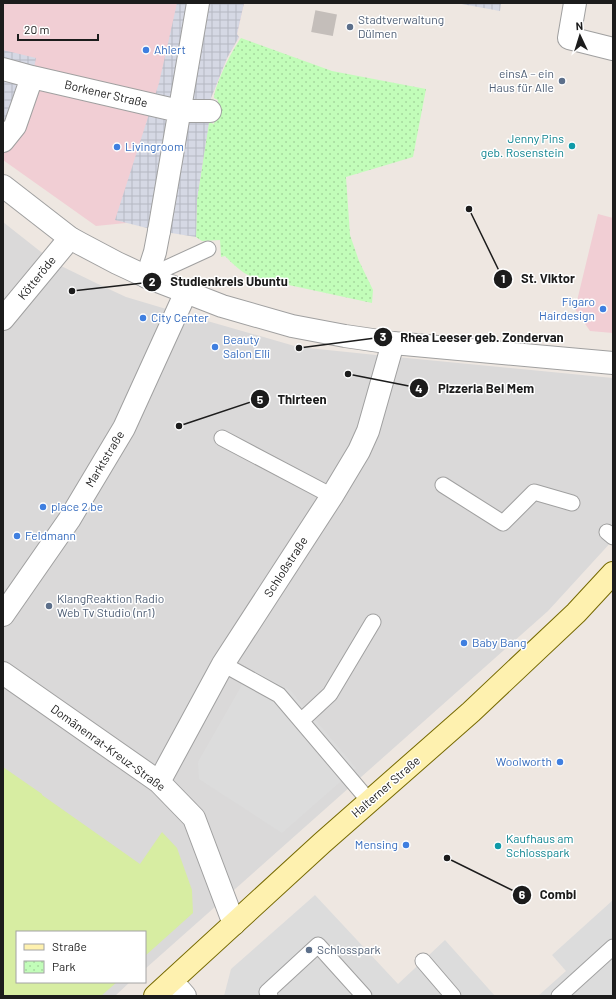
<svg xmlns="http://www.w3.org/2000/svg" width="616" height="999" font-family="Barlow,sans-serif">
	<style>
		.residential { fill: #dad9d9 }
		.commercial { fill: #f1ced4 }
		.grass { fill: #d7eda2 }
		.park { fill: url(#park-dots) }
		.parking { fill: #dcdcdc }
		.plaza { fill: url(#plaza-grid) }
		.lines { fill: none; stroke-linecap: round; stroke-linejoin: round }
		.pedestrian-tunnel { stroke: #c4beba; stroke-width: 22; stroke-dasharray: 22 11; stroke-linecap: butt }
		.service-casing { stroke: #a0a0a0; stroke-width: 17 }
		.pedestrian-casing { stroke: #a0a0a0; stroke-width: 24 }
		.minor-casing { stroke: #a0a0a0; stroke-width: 24 }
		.tertiary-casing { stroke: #a0a0a0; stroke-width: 24 }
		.secondary-casing { stroke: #766900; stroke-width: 24 }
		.service { stroke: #fff; stroke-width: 15 }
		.pedestrian { stroke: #fff; stroke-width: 22 }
		.minor { stroke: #fff; stroke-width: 22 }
		.tertiary { stroke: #fff; stroke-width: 22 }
		.secondary { stroke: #fef1af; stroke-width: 22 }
		.service-dot { fill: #5c6f8a; stroke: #fff; stroke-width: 1.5 }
		.shop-dot { fill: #3f7fe0; stroke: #fff; stroke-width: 1.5 }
		.culture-dot { fill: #0f9aa8; stroke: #fff; stroke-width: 1.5 }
		.labels { text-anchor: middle; stroke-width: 3; stroke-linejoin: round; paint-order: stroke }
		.service-label { font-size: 12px; fill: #4e5e75; stroke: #fff; text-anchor: start }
		.shop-label { font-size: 12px; fill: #366cbe; stroke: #fff; text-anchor: start }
		.street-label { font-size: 12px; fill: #1c1c1c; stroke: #fff }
		.culture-label { font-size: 12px; fill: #0d838f; stroke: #fff; text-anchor: end }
		.leader { fill: none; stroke: #1c1c1c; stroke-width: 1.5 }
		.callout-dot { fill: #1c1c1c; stroke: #fff; stroke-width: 1.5 }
		.mark-label { font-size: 12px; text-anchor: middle; font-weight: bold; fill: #fff }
		.callout-label { font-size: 13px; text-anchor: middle; font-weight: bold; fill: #1c1c1c; stroke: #fff; stroke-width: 3; stroke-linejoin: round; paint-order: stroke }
	</style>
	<defs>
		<pattern id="park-dots" width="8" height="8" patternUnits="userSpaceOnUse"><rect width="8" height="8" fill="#c2fdb9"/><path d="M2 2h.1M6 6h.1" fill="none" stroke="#a6d89e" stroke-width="1.8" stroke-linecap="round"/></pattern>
		<pattern id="plaza-grid" width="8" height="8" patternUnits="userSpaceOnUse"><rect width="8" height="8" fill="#d5d8e4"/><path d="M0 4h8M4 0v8" fill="none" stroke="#b6b9c3"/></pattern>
	</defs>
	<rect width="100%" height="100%" fill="#eee7e1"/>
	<!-- residential -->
	<path class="residential" d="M 3,222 L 55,263 L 98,284 L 126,297 L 183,314 L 298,347 L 386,356 L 613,378 L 613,540 L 548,611 L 145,969 L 145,932 L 17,932 L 17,982 L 130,982 L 115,996 L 3,996 Z"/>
	<!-- commercial -->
	<path class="commercial" d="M 3,3 L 244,3 L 237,34 L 239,37 L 227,58 L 211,98 L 209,122 L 197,199 L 196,216 L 96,226 L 3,160 Z
		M 598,214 L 613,218 L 613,333 L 590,331 L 575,309 Z"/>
	<!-- grass -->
	<path class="grass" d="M 3,767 L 42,794 L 42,795 L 140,864 L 162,832 L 177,848 L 192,890 L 193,913 L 145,956 L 145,932 L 17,932 L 17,982 L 117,982 L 101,996 L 3,996 Z"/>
	<!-- park -->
	<path class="park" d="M 241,38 L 332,71 L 426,89 L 413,157 L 346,177 L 350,235 L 359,261 L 373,290 L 372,303 L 252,277 C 241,272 234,265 225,256 L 221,257 L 220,240 L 202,241 L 196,237 L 197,199 L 209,122 L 214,124 L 218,100 L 214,98 C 215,84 232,50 241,38 Z"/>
	<!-- parking -->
	<path class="parking" d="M 253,670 L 290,690 L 356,768 L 282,833 L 199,779 L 198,762 L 246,678 Z
		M 315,895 L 398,984 L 445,940 L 495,996 L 224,996 L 231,969 Z
		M 613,900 L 613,996 L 538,996 L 566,971 L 552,955 Z"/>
	<!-- plaza -->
	<path class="plaza" d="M 177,3 L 244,3 L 237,34 L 239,37 L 227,58 L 211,98 L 209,122 L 197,199 L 196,237 L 159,231 L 115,220 L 159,83 Z
		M 456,3 L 501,3 L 500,11 Z
		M 3,50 L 36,58 L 32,77 L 3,141 Z"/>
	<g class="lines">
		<!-- pedestrian-tunnel -->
		<path class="pedestrian-tunnel" d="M 322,34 L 328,3"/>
		<!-- service casing -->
		<g class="service-casing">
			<path id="service" d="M 147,277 L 208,249
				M 222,438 L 332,496
				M 443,485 L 503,523 L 534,492 L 572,503
				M 607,532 L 613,537
				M 223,664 L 279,695 L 370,802
				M 301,721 L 330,694 L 373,622
				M 423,961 L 453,996
				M 270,996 L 267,992 L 318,945 L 364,996
				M 559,996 L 613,947"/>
		</g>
		<!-- pedestrian casing -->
		<g class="pedestrian-casing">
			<path id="pedestrian" d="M 3,69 L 32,77 L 179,111 L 210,111
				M 3,141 L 15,126 L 32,77
				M 159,231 L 198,3"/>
		</g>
		<!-- minor casing -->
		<g class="minor-casing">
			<path id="minor" d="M 575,3 L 569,38 L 613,49
				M 147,277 L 155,252 L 159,231
				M 3,319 L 70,238
				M 3,615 L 69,520 L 124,428 L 186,292
				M 3,673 L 159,782 L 194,818 L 234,924
				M 159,782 L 223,664 L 332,496 L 359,451 L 368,431 L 393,343
				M 172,981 L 185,996"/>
		</g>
		<!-- tertiary casing -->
		<g class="tertiary-casing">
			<path id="tertiary" d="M 3,186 L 70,238 L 81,244 L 117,263 L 147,277 L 186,292 L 222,306 L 292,326 L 345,336 L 393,343 L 613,363"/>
		</g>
		<!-- secondary casing -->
		<g class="secondary-casing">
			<path id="secondary" d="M 155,996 L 322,843 L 471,712 L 576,613 L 613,573"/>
		</g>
		<!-- service -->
		<use href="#service" class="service"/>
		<!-- pedestrian -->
		<use href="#pedestrian" class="pedestrian"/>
		<!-- minor -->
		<use href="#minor" class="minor"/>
		<!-- tertiary -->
		<use href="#tertiary" class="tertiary"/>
		<!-- secondary -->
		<use href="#secondary" class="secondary"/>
	</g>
	<!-- markers -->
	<g class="service-dot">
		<circle cx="350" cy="27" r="4"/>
		<circle cx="562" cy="81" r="4"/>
		<circle cx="49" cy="606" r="4"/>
		<circle cx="309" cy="950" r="4"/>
	</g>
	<g class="shop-dot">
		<circle cx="146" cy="50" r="4"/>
		<circle cx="117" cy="147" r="4"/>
		<circle cx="603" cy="309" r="4"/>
		<circle cx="143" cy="318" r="4"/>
		<circle cx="215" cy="347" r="4"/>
		<circle cx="43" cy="507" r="4"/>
		<circle cx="17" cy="536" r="4"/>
		<circle cx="464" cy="643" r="4"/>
		<circle cx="560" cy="762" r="4"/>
		<circle cx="406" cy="845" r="4"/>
	</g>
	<g class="culture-dot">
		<circle cx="572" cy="146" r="4"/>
		<circle cx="498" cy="846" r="4"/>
	</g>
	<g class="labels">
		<!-- service labels -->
		<g class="service-label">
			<text x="358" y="24">Stadtverwaltung<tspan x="358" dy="14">Dülmen</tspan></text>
			<text x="554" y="78" text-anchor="end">einsA – ein<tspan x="554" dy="14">Haus für Alle</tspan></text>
			<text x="57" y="603">KlangReaktion Radio<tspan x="57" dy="14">Web Tv Studio (nr1)</tspan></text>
			<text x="317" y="954">Schlosspark</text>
		</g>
		<!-- shop labels -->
		<g class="shop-label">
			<text x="154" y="54">Ahlert</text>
			<text x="125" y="151">Livingroom</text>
			<text x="595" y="306" text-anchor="end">Figaro<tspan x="595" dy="14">Hairdesign</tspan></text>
			<text x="151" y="322">City Center</text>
			<text x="223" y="344">Beauty<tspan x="223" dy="14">Salon Elli</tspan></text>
			<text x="51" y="511">place 2 be</text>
			<text x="25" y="540">Feldmann</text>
			<text x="472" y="647">Baby Bang</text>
			<text x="552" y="766" text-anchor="end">Woolworth</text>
			<text x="398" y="849" text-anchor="end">Mensing</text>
		</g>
		<!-- street labels -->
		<g class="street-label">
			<text transform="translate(106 94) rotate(13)" y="4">Borkener Straße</text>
			<text transform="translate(37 278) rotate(-51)" y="4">Kötteröde</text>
			<text transform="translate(105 459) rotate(-59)" y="4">Marktstraße</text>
			<text transform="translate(286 567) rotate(-57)" y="4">Schloßstraße</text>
			<text transform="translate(108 748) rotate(36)" y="4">Domänenrat-Kreuz-Straße</text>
			<text transform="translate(386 787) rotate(-41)" y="4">Halterner Straße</text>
		</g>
		<!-- culture labels -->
		<g class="culture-label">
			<text x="564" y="143">Jenny Pins<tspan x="564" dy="14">geb. Rosenstein</tspan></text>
			<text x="506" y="843" text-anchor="start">Kaufhaus am<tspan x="506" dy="14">Schlosspark</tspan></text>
		</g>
	</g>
	<!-- callouts -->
	<path class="leader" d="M469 209L503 279M72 291L152 282M299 348L383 337M348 374L419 388M179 426L260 399M447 858L522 895"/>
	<g class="callout-dot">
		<circle cx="469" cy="209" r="4"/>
		<circle cx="72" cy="291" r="4"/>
		<circle cx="299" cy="348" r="4"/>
		<circle cx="348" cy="374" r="4"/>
		<circle cx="179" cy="426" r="4"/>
		<circle cx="447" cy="858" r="4"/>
		<circle cx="503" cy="279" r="10"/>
		<circle cx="152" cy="282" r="10"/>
		<circle cx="383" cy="337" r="10"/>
		<circle cx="419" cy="388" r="10"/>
		<circle cx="260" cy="399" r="10"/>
		<circle cx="522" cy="895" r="10"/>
	</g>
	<g class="mark-label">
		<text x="503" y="283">1</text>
		<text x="152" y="286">2</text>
		<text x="383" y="341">3</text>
		<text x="419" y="393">4</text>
		<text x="260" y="404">5</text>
		<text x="522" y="899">6</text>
	</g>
	<g class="callout-label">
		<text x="548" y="283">St. Viktor</text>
		<text x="229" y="286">Studienkreis Ubuntu</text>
		<text x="482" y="342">Rhea Leeser geb. Zondervan</text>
		<text x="486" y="393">Pizzeria Bei Mem</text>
		<text x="302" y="404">Thirteen</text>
		<text x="558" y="899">Combi</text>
	</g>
	<!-- border -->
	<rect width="616" height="999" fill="none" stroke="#1c1c1c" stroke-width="8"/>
	<!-- legend -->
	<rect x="16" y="931" width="130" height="52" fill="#ffffff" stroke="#a4a4a4"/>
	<rect x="24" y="944" width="20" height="6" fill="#fef1af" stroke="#a4a4a4"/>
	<text x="52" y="951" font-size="12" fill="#1c1c1c">Straße</text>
	<rect x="24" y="961" width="20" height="12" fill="url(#park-dots)" stroke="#a4a4a4"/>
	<text x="52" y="971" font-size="12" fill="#1c1c1c">Park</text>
	<!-- north arrow -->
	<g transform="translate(580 36) rotate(356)" stroke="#ffffff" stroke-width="3" paint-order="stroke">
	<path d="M0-3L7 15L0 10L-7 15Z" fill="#1c1c1c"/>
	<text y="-6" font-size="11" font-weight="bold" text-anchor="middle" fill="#1c1c1c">N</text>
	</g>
	<!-- scale -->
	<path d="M18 34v6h80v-6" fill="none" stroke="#1c1c1c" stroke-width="2"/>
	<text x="24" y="34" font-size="12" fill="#1c1c1c" stroke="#ffffff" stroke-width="3" paint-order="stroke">20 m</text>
</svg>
